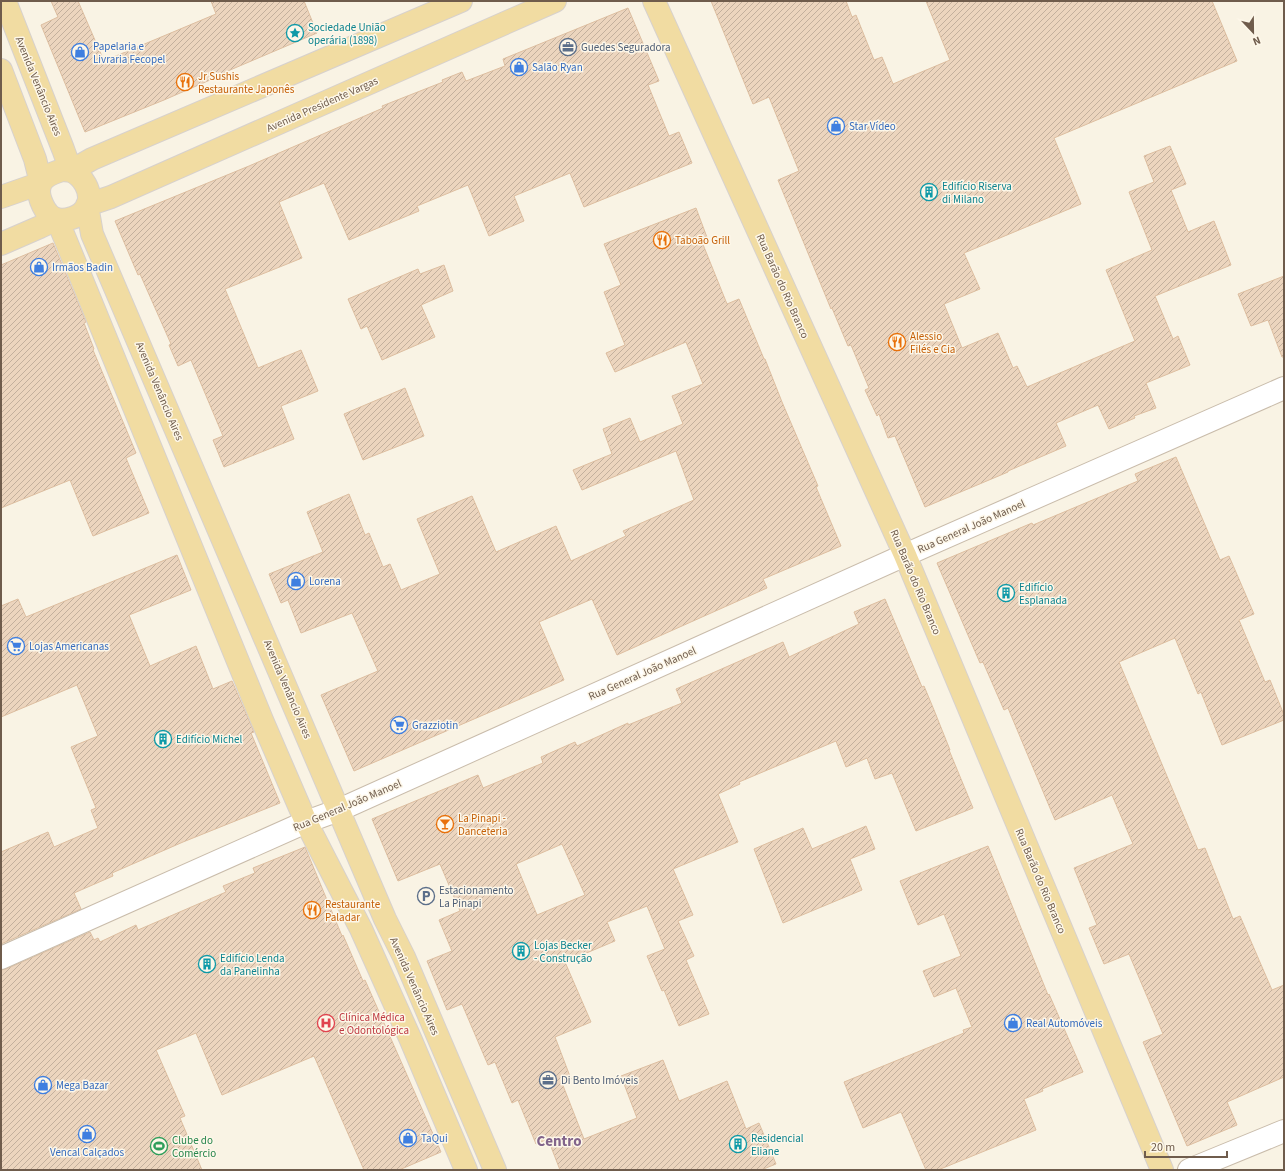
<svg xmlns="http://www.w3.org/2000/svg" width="1285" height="1171" font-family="'Source Sans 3',sans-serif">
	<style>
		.building { fill: url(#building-hatch); stroke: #ddbea0; fill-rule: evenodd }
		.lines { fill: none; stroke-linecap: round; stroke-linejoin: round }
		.minor-casing { stroke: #c9bcab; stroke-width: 24 }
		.major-casing { stroke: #d7d1cd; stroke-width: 24 }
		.minor { stroke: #fff; stroke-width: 22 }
		.major { stroke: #f1dca2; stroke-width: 22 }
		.labels { text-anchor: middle; stroke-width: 3; stroke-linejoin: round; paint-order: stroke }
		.culture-label { font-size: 11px; fill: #0d838f; stroke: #fdf7e9; text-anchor: start }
		.shop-label { font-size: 11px; fill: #366cbe; stroke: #fdf7e9; text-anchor: start }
		.service-label { font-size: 11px; fill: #4e5e75; stroke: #fdf7e9; text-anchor: start }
		.food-label { font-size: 11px; fill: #c56008; stroke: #fdf7e9; text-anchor: start }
		.street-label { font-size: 11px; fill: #6f5c4c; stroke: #fdf7e9 }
		.health-label { font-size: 11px; fill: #be3a42; stroke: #fdf7e9; text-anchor: start }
		.leisure-label { font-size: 11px; fill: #27864d; stroke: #fdf7e9; text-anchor: start }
		.district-label { font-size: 15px; font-weight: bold; fill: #82648b; stroke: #fdf7e9 }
	</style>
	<defs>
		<pattern id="building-hatch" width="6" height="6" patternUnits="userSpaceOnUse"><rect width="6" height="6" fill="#ecd5be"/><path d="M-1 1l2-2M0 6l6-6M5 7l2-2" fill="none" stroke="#c3b09d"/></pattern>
	</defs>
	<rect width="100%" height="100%" fill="#f9f3e4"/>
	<!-- building -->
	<path class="building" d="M 51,1 L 78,1 L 104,61 L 216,14 L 211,1 L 304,1 L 317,33 L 209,79 L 210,80 L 164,100 L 85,132 L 41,25 L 58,17 Z
		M 711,1 L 846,1 L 852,17 L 856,15 L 874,60 L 882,57 L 893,84 L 950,60 L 926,1 L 1212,1 L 1237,61 L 1054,138 L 1081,204 L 964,253 L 980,289 L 944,304 L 962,348 L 998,333 L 1013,368 L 1017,366 L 1027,387 L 1135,341 L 1106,270 L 1152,250 L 1129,192 L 1154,182 L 1144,156 L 1170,146 L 1186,184 L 1171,190 L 1188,232 L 1214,221 L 1231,265 L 1155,296 L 1173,339 L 1178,336 L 1190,365 L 1146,383 L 1156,408 L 1134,416 L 1135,418 L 1109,429 L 1098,405 L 1056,423 L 1066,446 L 1008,471 L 1008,472 L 925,507 L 895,436 L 888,438 L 879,414 L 877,416 L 865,390 L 869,388 L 851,345 L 848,346 L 832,308 L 831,309 L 778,180 L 799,171 L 769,97 L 753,104 Z
		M 628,8 L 659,81 L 648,85 L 669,136 L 679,132 L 692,163 L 584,207 L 570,173 L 514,196 L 524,221 L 489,236 L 468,185 L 417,206 L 419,211 L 349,240 L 324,183 L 279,202 L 302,258 L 225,289 L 258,368 L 301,350 L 318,391 L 281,406 L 294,439 L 224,467 L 213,440 L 223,436 L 191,360 L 178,366 L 169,345 L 171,344 L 140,274 L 138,275 L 115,221 L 249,166 L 383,108 L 382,106 L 443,82 L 442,80 L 462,72 L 466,81 L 505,66 L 503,59 Z
		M 696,208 L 708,240 L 702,242 L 727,304 L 739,299 L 764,359 L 765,359 L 782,402 L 818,486 L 816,487 L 841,546 L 763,579 L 767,588 L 617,655 L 592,599 L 539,622 L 564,680 L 354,771 L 321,695 L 378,671 L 352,613 L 301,633 L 288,600 L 281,603 L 269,574 L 323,552 L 307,512 L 349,494 L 365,535 L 369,533 L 383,567 L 390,564 L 401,590 L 440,574 L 417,519 L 472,496 L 496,552 L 556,526 L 571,561 L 626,536 L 623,531 L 694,500 L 676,451 L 582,490 L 573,470 L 612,454 L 603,429 L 630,418 L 640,442 L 683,424 L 672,396 L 703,384 L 686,342 L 615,372 L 606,353 L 625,345 L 604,292 L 621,285 L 604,244 Z
		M 53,243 L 86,322 L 84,323 L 94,349 L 93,350 L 136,453 L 126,458 L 149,513 L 93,536 L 70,480 L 1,508 L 1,265 Z
		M 444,265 L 453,291 L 421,305 L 435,337 L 382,360 L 367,326 L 361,329 L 348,299 L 418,269 L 420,274 Z
		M 1284,276 L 1284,357 L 1282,357 L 1268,320 L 1251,326 L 1238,294 Z
		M 405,388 L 424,436 L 363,460 L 344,414 Z
		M 1176,457 L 1220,560 L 1229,556 L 1254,614 L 1239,620 L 1265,682 L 1270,680 L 1284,715 L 1284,720 L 1222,745 L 1201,692 L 1198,694 L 1175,638 L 1119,662 L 1198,850 L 1205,848 L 1233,919 L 1240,916 L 1272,990 L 1284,985 L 1284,1077 L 1227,1102 L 1237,1125 L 1187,1146 L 1143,1042 L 1163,1034 L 1129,954 L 1104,964 L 1089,928 L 1097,925 L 1074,868 L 1133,844 L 1112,795 L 1055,820 L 1008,708 L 1004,710 L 983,662 L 980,663 L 937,563 L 1032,523 L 1033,525 L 1138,481 L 1135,474 Z
		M 177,555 L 191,590 L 129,615 L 150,666 L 196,646 L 213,689 L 232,681 L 254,732 L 251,733 L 280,803 L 183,842 L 112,873 L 113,876 L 74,893 L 81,909 L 1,944 L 1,852 L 48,832 L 54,847 L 98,828 L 91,810 L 96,808 L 71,747 L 98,736 L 77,685 L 1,717 L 1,606 L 18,599 L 26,617 Z
		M 885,599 L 922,687 L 924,686 L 934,710 L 950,750 L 949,750 L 973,808 L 916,831 L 892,773 L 875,779 L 867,758 L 846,767 L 836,741 L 739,782 L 740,784 L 718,794 L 738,842 L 673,869 L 693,915 L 678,921 L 694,956 L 686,960 L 709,1014 L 679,1026 L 664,990 L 662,991 L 647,956 L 665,949 L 647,906 L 607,922 L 615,941 L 565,962 L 591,1022 L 555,1037 L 571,1079 L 562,1083 L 584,1139 L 637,1118 L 621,1076 L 663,1060 L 679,1101 L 727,1081 L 746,1129 L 759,1123 L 776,1164 L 761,1170 L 560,1170 L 548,1139 L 536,1144 L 518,1100 L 512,1103 L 495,1062 L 488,1065 L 462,1004 L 447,1010 L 427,961 L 452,951 L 439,920 L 460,911 L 440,864 L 398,881 L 372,819 L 478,775 L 483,788 L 543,763 L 541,757 L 575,742 L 577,746 L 628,723 L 628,725 L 682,703 L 676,689 L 783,642 L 789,657 L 859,624 L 854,612 ZM 562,844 L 585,895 L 537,915 L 516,864 Z
		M 866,826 L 875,849 L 850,859 L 862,890 L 783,923 L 754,849 L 803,828 L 812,849 Z
		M 988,846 L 1048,995 L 1049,994 L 1083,1072 L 1042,1089 L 1043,1091 L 1024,1099 L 1036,1130 L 938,1170 L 926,1170 L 901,1112 L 863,1128 L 844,1082 L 964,1033 L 963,1030 L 972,1027 L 956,988 L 934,997 L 923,971 L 961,956 L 944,914 L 918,925 L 900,881 Z
		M 305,847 L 342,936 L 343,935 L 363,981 L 365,980 L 441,1152 L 399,1170 L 364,1170 L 314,1056 L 222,1095 L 196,1033 L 156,1050 L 185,1116 L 180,1118 L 202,1170 L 1,1170 L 1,970 L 6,969 L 90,932 L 94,940 L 98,938 L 100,942 L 136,925 L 138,930 L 226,892 L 223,886 L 255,873 L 253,868 Z"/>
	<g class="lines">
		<!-- minor casing -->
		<g class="minor-casing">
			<path id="minor" d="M 1,958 L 306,822 L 339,810 L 905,555 L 1284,388
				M 1189,1170 L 1284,1131"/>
		</g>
		<!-- major casing -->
		<g class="major-casing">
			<path id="major" d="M 5,1 L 63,149 L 71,171
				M 654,1 L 905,555 L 1162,1170
				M 1,70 L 35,159 L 41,183
				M 62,170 C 64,170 68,170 71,171 C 83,176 92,191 88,204 C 85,211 79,216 72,218 C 56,223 47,217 41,201 C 39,196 38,189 41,183 C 45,175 54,173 62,170 Z
				M 71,171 L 92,159 L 461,1
				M 1,197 L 41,183
				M 87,205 L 92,234 L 385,919 L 404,957 L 495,1170
				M 87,205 L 111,197 L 555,1
				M 57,219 L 262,720 L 306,822 L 361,929 L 410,1038 L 466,1170
				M 1,244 L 40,227 L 57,219"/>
		</g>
		<!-- minor -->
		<use href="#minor" class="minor"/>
		<!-- major -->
		<use href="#major" class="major"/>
	</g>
	<!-- icons -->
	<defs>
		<g id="sight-ring" transform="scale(0.9)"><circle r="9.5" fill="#fdf7e9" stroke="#0f9aa8" stroke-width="1.5"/><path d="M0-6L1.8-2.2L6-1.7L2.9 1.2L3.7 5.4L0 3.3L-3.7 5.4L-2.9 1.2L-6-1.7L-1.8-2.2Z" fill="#0f9aa8"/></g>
		<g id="office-ring" transform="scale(0.9)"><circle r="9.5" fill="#fdf7e9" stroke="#5c6f8a" stroke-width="1.5"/><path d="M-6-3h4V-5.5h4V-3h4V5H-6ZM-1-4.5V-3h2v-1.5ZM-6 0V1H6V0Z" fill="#5c6f8a"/></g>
		<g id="shop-ring" transform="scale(0.9)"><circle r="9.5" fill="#fdf7e9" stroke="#3f7fe0" stroke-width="1.5"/><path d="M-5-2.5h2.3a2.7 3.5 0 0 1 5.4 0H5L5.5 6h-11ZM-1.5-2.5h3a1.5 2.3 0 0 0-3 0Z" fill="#3f7fe0"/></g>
		<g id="restaurant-ring" transform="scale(0.9)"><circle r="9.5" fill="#fdf7e9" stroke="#e8710a" stroke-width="1.5"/><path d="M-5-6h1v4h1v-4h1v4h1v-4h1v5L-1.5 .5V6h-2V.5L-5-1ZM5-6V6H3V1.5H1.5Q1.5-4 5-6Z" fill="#e8710a"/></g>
		<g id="building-ring" transform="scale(0.9)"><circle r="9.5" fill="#fdf7e9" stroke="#0f9aa8" stroke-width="1.5"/><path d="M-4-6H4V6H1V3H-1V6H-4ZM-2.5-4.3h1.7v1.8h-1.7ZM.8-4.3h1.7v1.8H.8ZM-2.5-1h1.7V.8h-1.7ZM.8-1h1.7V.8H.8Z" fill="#0f9aa8"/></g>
		<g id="supermarket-ring" transform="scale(0.9)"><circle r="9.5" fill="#fdf7e9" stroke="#3f7fe0" stroke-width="1.5"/><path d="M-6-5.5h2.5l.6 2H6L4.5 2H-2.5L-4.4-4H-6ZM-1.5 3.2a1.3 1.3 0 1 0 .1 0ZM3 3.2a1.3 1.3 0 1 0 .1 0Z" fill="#3f7fe0"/></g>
		<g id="bar-ring" transform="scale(0.9)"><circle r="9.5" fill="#fdf7e9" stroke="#e8710a" stroke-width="1.5"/><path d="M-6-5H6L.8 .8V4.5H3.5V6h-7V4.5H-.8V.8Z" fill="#e8710a"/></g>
		<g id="parking-ring" transform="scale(0.9)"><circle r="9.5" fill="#fdf7e9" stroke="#5c6f8a" stroke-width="1.5"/><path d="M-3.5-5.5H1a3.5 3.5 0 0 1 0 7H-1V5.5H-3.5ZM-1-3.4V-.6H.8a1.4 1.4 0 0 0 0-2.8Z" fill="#5c6f8a"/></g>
		<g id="hospital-ring" transform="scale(0.9)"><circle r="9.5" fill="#fdf7e9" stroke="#e0444e" stroke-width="1.5"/><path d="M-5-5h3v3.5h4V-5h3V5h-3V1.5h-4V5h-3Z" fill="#e0444e"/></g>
		<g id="stadium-ring" transform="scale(0.9)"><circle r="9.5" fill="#fdf7e9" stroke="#2e9e5b" stroke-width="1.5"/><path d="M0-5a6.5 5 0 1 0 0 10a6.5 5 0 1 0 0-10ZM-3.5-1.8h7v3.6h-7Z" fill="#2e9e5b"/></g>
	</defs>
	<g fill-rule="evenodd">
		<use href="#sight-ring" x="295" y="33"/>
		<use href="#office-ring" x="568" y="47"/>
		<use href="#shop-ring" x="80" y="52"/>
		<use href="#shop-ring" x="519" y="67"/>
		<use href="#restaurant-ring" x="185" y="82"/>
		<use href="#shop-ring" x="836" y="126"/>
		<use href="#building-ring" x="929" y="192"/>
		<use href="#restaurant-ring" x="662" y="240"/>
		<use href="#shop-ring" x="39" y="267"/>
		<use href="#restaurant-ring" x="897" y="342"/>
		<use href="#shop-ring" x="296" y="581"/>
		<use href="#building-ring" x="1006" y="593"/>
		<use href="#supermarket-ring" x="16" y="646"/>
		<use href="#supermarket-ring" x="399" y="725"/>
		<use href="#building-ring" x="163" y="739"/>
		<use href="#bar-ring" x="445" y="824"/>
		<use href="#parking-ring" x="426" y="896"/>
		<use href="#restaurant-ring" x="312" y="910"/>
		<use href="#building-ring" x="521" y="951"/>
		<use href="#building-ring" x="207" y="964"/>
		<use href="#hospital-ring" x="326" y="1023"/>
		<use href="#shop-ring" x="1013" y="1023"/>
		<use href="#office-ring" x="548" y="1080"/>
		<use href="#shop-ring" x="43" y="1085"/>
		<use href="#shop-ring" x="87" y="1134"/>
		<use href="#shop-ring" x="408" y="1138"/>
		<use href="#building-ring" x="738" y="1144"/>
		<use href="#stadium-ring" x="159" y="1146"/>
	</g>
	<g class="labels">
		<!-- culture labels -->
		<g class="culture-label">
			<text x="308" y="31">Sociedade União<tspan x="308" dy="13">operária (1898)</tspan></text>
			<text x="942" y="190">Edifício Riserva<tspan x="942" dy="13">di Milano</tspan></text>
			<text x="1019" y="591">Edifício<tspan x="1019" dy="13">Esplanada</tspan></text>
			<text x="176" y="743">Edifício Michel</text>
			<text x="534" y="949">Lojas Becker<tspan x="534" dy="13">- Construção</tspan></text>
			<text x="220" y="962">Edifício Lenda<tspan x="220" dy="13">da Panelinha</tspan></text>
			<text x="751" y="1142">Residencial<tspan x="751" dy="13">Eliane</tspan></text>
		</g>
		<!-- shop labels -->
		<g class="shop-label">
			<text x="93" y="50">Papelaria e<tspan x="93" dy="13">Livraria Fecopel</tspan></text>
			<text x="532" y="71">Salão Ryan</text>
			<text x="849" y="130">Star Vídeo</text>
			<text x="52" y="271">Irmãos Badin</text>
			<text x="309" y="585">Lorena</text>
			<text x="29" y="650">Lojas Americanas</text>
			<text x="412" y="729">Grazziotin</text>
			<text x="1026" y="1027">Real Automóveis</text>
			<text x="56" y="1089">Mega Bazar</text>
			<text x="421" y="1142">TaQui</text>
			<text x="87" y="1156" text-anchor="middle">Vencal Calçados</text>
		</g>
		<!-- service labels -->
		<g class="service-label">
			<text x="581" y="51">Guedes Seguradora</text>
			<text x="439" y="894">Estacionamento<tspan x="439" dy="13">La Pinapi</tspan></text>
			<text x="561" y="1084">Di Bento Imóveis</text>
		</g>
		<!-- food labels -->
		<g class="food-label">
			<text x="198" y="80">Jr Sushis<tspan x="198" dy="13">Restaurante Japonês</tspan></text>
			<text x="675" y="244">Taboão Grill</text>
			<text x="910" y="340">Alessio<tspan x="910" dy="13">Filés e Cia</tspan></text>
			<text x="458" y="822">La Pinapi -<tspan x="458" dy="13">Danceteria</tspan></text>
			<text x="325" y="908">Restaurante<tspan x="325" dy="13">Paladar</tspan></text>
		</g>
		<!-- street labels -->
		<g class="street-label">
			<text transform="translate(39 86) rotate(68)" y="4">Avenida Venâncio Aires</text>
			<text transform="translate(322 104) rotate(-24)" y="4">Avenida Presidente Vargas</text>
			<text transform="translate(783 286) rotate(66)" y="4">Rua Barão do Rio Branco</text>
			<text transform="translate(160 391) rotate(67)" y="4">Avenida Venâncio Aires</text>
			<text transform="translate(971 526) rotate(-24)" y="4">Rua General João Manoel</text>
			<text transform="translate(916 582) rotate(67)" y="4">Rua Barão do Rio Branco</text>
			<text transform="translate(642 673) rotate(-24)" y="4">Rua General João Manoel</text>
			<text transform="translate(288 689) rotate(67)" y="4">Avenida Venâncio Aires</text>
			<text transform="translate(347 805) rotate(-23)" y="4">Rua General João Manoel</text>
			<text transform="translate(1041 881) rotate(67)" y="4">Rua Barão do Rio Branco</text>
			<text transform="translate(415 986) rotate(66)" y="4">Avenida Venâncio Aires</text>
		</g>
		<!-- health labels -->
		<g class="health-label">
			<text x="339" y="1021">Clínica Médica<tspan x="339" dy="13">e Odontológica</tspan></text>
		</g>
		<!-- leisure labels -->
		<g class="leisure-label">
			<text x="172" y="1144">Clube do<tspan x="172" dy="13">Comércio</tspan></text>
		</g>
		<!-- district labels -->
		<g class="district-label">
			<text x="559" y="1146">Centro</text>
		</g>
	</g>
	<!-- border -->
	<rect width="1285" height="1171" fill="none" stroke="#6f5c4c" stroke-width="4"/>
	<!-- north arrow -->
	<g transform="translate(1253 32) rotate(158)" stroke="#fdf7e9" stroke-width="3" paint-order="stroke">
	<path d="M0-3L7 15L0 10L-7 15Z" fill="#6f5c4c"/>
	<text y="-6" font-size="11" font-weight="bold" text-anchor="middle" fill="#6f5c4c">N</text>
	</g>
	<!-- scale -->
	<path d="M1145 1151v6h82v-6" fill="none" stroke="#6f5c4c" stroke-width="2"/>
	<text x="1151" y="1151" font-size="12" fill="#6f5c4c" stroke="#fdf7e9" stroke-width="3" paint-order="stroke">20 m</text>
</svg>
